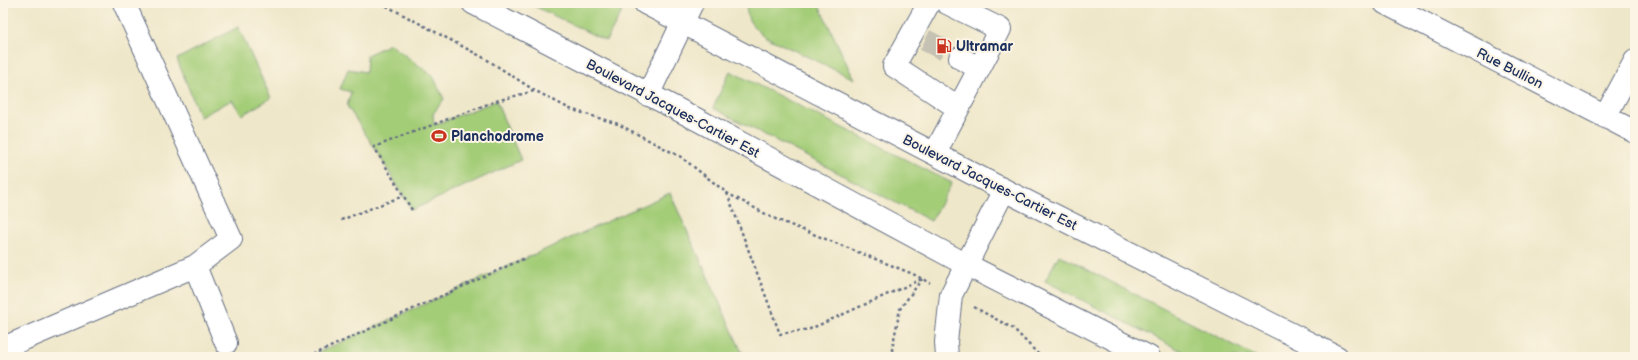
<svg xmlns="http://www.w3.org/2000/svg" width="1638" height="360" font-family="'Balsamiq Sans',sans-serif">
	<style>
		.green { fill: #a4cd78; stroke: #607e6b }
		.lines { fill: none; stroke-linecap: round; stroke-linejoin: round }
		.minor-tunnel { stroke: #c5c2b4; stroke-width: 22; stroke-dasharray: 22 11; stroke-linecap: butt }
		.minor-casing { stroke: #656f83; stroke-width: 24 }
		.major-casing { stroke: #656f83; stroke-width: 24 }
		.path { stroke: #656f83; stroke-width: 2.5; stroke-dasharray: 3 3; stroke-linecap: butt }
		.minor { stroke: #fff; stroke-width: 22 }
		.major { stroke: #fff; stroke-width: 22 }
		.labels { text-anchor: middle; stroke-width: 4; stroke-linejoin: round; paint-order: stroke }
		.poi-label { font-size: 14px; font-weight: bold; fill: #1b2f5e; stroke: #fcf5e5; text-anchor: start }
		.street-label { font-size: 14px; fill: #1b2f5e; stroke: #fcf5e5 }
	</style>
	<rect width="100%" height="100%" fill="#fcf5e5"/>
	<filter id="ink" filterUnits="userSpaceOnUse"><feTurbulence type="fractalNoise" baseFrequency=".025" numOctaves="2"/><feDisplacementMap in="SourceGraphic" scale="8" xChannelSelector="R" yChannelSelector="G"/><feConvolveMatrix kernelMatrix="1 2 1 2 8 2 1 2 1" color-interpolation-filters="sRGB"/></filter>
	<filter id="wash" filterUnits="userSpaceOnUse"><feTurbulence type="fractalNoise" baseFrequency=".012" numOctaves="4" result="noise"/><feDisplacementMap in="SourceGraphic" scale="16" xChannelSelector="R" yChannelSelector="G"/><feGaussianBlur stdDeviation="0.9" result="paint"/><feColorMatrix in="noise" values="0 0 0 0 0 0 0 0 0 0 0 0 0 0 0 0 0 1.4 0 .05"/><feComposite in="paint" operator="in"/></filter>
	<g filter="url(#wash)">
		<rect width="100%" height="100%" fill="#efe7c9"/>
		<!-- green -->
		<path class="green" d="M 528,3 L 604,3 L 622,12 L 606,41 Z
			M 746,3 L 818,3 L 854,79 L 764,36 C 750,24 747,21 746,3 Z
			M 238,27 L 271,98 L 242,115 L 232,100 L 200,117 L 177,59 Z
			M 390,44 L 433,76 L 444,99 L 433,114 L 434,125 L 496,101 L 521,160 L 412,210 L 374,147 L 347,106 L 351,92 L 340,89 L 348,69 L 366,72 L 367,55 Z
			M 730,71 L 952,183 L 931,221 L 713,108 Z
			M 670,193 L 744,357 L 308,357 Z
			M 1059,255 L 1257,357 L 1193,357 L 1045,281 Z"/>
	</g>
	<g filter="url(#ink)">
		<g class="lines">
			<!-- minor-tunnel -->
			<path class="minor-tunnel" d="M 925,40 L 960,58"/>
			<!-- minor casing -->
			<g class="minor-casing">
				<path id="minor" d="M 124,3 L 231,239 L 195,266 L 226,343
					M 929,3 L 894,66 L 958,108
					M 1385,3 L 1635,132
					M 960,58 L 979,68
					M 648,95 L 692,3
					M 1605,117 L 1635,61
					M 935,153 L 1000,29 L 947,3
					M 3,348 L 195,266
					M 947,357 L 946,342 L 951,295 L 1004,190"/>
			</g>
			<!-- major casing -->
			<g class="major-casing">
				<path id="major" d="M 473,3 L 698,120 L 965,264 L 1149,357
					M 645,3 L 1004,190 L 1337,357"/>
			</g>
			<!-- path -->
			<path class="path" d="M 381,3 L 486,59 L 534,90 L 570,109 L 618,124 L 681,157 L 727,193 L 773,218 L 913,274 L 930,283
				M 727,193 L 780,334 L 810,329 L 922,279
				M 412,210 L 374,147 L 496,101 L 534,91
				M 341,220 L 403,196
				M 974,307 L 1014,329 L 1039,355 L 1043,357
				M 308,357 L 525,258
				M 893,357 L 892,349 L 900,309 L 922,279"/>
			<!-- minor -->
			<use href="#minor" class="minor"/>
			<!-- major -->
			<use href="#major" class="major"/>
		</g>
	</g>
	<!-- icons -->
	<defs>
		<g id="fuel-bare" transform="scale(1.2)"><path d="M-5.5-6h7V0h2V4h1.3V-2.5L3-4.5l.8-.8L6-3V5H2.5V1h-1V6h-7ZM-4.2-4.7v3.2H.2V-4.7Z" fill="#c8321e" stroke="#fcf5e5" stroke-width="2.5" paint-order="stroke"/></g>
		<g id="stadium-bare" transform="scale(1.2)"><path d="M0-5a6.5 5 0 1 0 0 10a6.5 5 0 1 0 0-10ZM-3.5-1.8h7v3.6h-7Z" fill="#c8321e" stroke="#fcf5e5" stroke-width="2.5" paint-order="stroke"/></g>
	</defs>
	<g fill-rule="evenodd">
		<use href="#fuel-bare" x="944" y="46"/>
		<use href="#stadium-bare" x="439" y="136"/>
	</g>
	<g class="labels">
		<!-- poi labels -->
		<g class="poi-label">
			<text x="956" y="51">Ultramar</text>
			<text x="451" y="141">Planchodrome</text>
		</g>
		<!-- street labels -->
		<g class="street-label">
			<text transform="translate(1510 68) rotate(27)" y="5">Rue Bullion</text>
			<text transform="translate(673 108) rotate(28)" y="5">Boulevard Jacques-Cartier Est</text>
			<text transform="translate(990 182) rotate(27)" y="5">Boulevard Jacques-Cartier Est</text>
		</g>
	</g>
	<!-- margin -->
	<rect width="1638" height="360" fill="none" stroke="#fcf5e5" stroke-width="16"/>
</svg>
